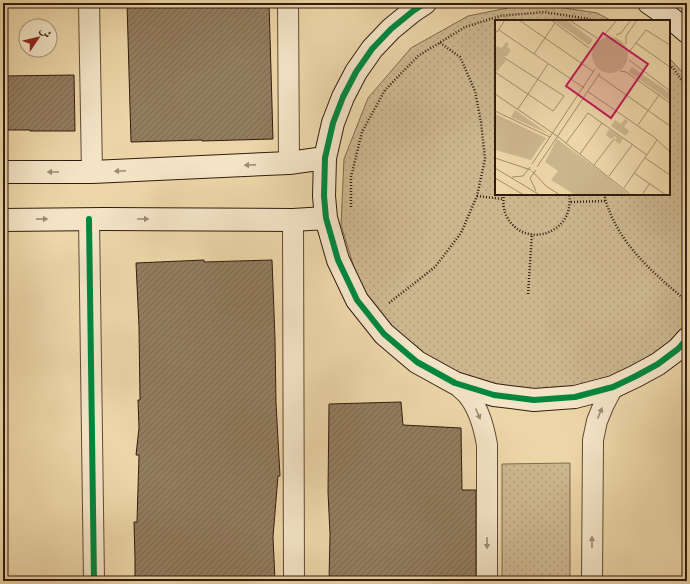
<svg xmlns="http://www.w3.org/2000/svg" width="690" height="584" font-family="'Old Standard TT',Amiri,serif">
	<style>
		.grass { fill: url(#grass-dots); stroke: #7f694e }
		.building { fill: url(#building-hatch); stroke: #321c0f }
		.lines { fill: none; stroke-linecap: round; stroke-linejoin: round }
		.street-casing { stroke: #604a35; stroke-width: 22 }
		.secondary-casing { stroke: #321c0f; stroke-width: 24 }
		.path { stroke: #321c0f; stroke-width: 2.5; stroke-dasharray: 1 2; stroke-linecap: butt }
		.street { stroke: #f3e4c6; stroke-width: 20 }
		.secondary { stroke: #f3e4c6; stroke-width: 22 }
		.cycleway-casing { stroke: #f3e4c6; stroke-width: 8 }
		.cycleway { stroke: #00873e; stroke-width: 6 }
		.oneway { fill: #9c8a74 }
		.inset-road { fill: none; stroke: #a28c6b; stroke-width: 1 }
		.view { fill: #c2185b; fill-opacity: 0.15; stroke: #c2185b; stroke-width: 2 }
		.inset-edge { fill: none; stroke: #321c0f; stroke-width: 2 }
	</style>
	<defs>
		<pattern id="grass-dots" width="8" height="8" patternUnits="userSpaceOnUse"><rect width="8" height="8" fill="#ccb68e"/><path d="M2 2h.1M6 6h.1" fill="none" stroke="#b09c79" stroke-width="1.8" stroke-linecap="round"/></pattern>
		<pattern id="building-hatch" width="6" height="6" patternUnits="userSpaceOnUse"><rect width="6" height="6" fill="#937d5f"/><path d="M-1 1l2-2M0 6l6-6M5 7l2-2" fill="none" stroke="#79664d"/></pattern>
	</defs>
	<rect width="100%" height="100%" fill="#ecd6a8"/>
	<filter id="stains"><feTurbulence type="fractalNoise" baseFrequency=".005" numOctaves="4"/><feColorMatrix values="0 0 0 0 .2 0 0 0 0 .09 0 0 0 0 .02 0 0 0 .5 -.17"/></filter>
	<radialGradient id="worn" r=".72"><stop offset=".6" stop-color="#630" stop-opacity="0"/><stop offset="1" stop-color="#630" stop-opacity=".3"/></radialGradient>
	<!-- grass -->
	<path class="grass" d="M 532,3 L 597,13 L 612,21 L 496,21 L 496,194 L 669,194 L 669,58 L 687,77 L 687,329 L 639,370 L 579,393 L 515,397 L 452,378 L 398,341 L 360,287 L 341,225 L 344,159 L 368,98 L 411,48 L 468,16 Z
		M 570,463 L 570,581 L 502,581 L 502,464 Z"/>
	<!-- building -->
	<path class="building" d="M 127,3 L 269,3 L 273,139 L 202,141 L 202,140 L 131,142 Z
		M 74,75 L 75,131 L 30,131 L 30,130 L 3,130 L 3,76 Z
		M 204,260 L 204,262 L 272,260 L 275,339 L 276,403 L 280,476 L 278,476 L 273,537 L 275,581 L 135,581 L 135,559 L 134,522 L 137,522 L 139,455 L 136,455 L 139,428 L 138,400 L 140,400 L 139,327 L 136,263 Z
		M 401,402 L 403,425 L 461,428 L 462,490 L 476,490 L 476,581 L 329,581 L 330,534 L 328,492 L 329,404 Z"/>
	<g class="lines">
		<!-- street casing -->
		<g class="street-casing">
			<path id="street" d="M 89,3 L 92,172
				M 288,3 L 289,163
				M 89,219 L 94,581
				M 293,220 L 294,581
				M 455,383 C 459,387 463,390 467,394 C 479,408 484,427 487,445 L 487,581
				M 592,581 L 593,440 L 597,421 L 604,404 L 613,387"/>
		</g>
		<!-- secondary casing -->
		<g class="secondary-casing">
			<path id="secondary" d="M 425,3 L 413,11 L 391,29 L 372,49 L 356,72 L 343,97 L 333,123 L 325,158 L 324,196 L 326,218 L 338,260 L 357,300 L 384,334 L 417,362 L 455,383 L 494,395 L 534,400 L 575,397 L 613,387 L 636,376 L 658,364 L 678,349 L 687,339
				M 649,3 L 672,19 L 687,32
				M 3,172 L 92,172 L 289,163 L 325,158
				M 3,220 L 104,219 L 293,220 L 326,218"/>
		</g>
		<!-- path -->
		<path class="path" d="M 669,65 L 673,68 L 687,87
			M 504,194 C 503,201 503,208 506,215 C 523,251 576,234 569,194
			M 604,194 C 612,229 636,257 662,280 C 670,288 680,294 687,303
			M 477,196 L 503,199
			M 571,202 L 605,201
			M 351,207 L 351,177 L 362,132 L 385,90 L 418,56 L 465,27 L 500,16 L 544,12 L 589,19 L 593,21
			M 528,294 L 532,234
			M 389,303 L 435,267 L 461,233 L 477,196 L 485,159 L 481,122 L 475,91 L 460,57 L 439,42"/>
		<!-- street -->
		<use href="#street" class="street"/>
		<!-- secondary -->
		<use href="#secondary" class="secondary"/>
		<!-- cycleway casing -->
		<g class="cycleway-casing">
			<path id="cycleway" d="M 425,3 L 413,11 L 391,29 L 372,49 L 356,72 L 343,97 L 333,123 L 325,158 L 324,196 L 326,218 L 338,260 L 357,300 L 384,334 L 417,362 L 455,383 L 494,395 L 534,400 L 575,397 L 613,387 L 636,376 L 658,364 L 678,349 L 687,339
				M 89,219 L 94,581"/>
		</g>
		<!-- cycleway -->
		<use href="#cycleway" class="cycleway"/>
	</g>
	<!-- one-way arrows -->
	<defs><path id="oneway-solid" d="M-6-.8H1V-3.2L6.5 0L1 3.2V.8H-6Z"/></defs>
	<g class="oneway">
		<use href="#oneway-solid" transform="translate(250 165) rotate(178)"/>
		<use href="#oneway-solid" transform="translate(120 171) rotate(178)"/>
		<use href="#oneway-solid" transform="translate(53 172) rotate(180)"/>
		<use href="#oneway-solid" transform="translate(42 219) rotate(-1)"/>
		<use href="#oneway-solid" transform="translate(143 219)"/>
		<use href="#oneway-solid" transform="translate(600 413) rotate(-68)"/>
		<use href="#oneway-solid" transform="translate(478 414) rotate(67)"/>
		<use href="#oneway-solid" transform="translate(592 542) rotate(-90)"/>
		<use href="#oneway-solid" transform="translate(487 543) rotate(90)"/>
	</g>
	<!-- overview -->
	<g transform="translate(495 20)">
		<rect width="175" height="175" fill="#ecd6a8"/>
		<path d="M 58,0 L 71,0 L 98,20 L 94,25 ZM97 35a18 18 0 1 1 36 0a18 18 0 1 1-36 0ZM 11,22 L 14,24 L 12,27 L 16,30 L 12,36 L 7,37 L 11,41 L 3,50 L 4,52 L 0,50 L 0,26 L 7,28 ZM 137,47 L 175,73 L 175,81 L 134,52 ZM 20,90 L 54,114 L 16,97 ZM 0,94 L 51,118 L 36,140 L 0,130 ZM 130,99 L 133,101 L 129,107 L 134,111 L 131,116 L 116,106 L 120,100 L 126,104 ZM 114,109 L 128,119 L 125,124 L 120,121 L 121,116 L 116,119 L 111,115 ZM 62,119 L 109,154 L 134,175 L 80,175 L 56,160 L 63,151 L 50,142 Z" fill="#ccb68e"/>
		<path class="inset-road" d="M 24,0 L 99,52M 56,0 L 94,28M 74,0 L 102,18M 4,10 L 89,68M 0,11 L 2,12 L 10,0M 110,14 L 122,0M 121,15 L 126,13 L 136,0M 141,23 L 175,47M 131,24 L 131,16 L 142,0M 134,32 L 151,10 L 175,25M 39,34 L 60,3M 134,40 L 175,71M 125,51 L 131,52 L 175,83M 0,52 L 58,91 L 69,76 L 8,37M 103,55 L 175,106M 92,71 L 159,117 L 175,132M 0,74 L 62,116 L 136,175M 23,89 L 53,44M 0,91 L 55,117M 143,105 L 164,75M 71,123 L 93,93 L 152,135M 85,134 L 107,103M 0,138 L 36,150M 150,138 L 175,155M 37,144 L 100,49M 99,145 L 119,119M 42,147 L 105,53M 0,148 L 45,175M 37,151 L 51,166 L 65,175M 139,153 L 171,175M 114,156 L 137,125M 17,157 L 28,156 L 35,147M 0,158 L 29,175M 129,168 L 162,120M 41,171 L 35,158 L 41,150M 147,175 L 155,163"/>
		<path class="view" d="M 108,13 L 153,44 L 116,98 L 71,66 Z"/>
		<rect width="175" height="175" class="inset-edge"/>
	</g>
	<!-- margin -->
	<rect width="690" height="584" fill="none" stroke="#ecd6a8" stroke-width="16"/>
	<rect x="4" y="4" width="682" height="576" fill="none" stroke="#321c0f" stroke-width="2"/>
	<rect x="8" y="8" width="674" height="568" fill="none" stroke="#321c0f"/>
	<!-- north arrow -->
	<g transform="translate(38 38) rotate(55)"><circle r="19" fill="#f3e4c6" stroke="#a6947d"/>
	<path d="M0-3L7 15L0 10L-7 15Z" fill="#8f2418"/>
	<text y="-6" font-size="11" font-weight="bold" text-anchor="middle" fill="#321c0f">ش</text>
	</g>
	<rect width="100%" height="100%" filter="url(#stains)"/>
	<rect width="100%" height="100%" fill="url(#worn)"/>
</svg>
